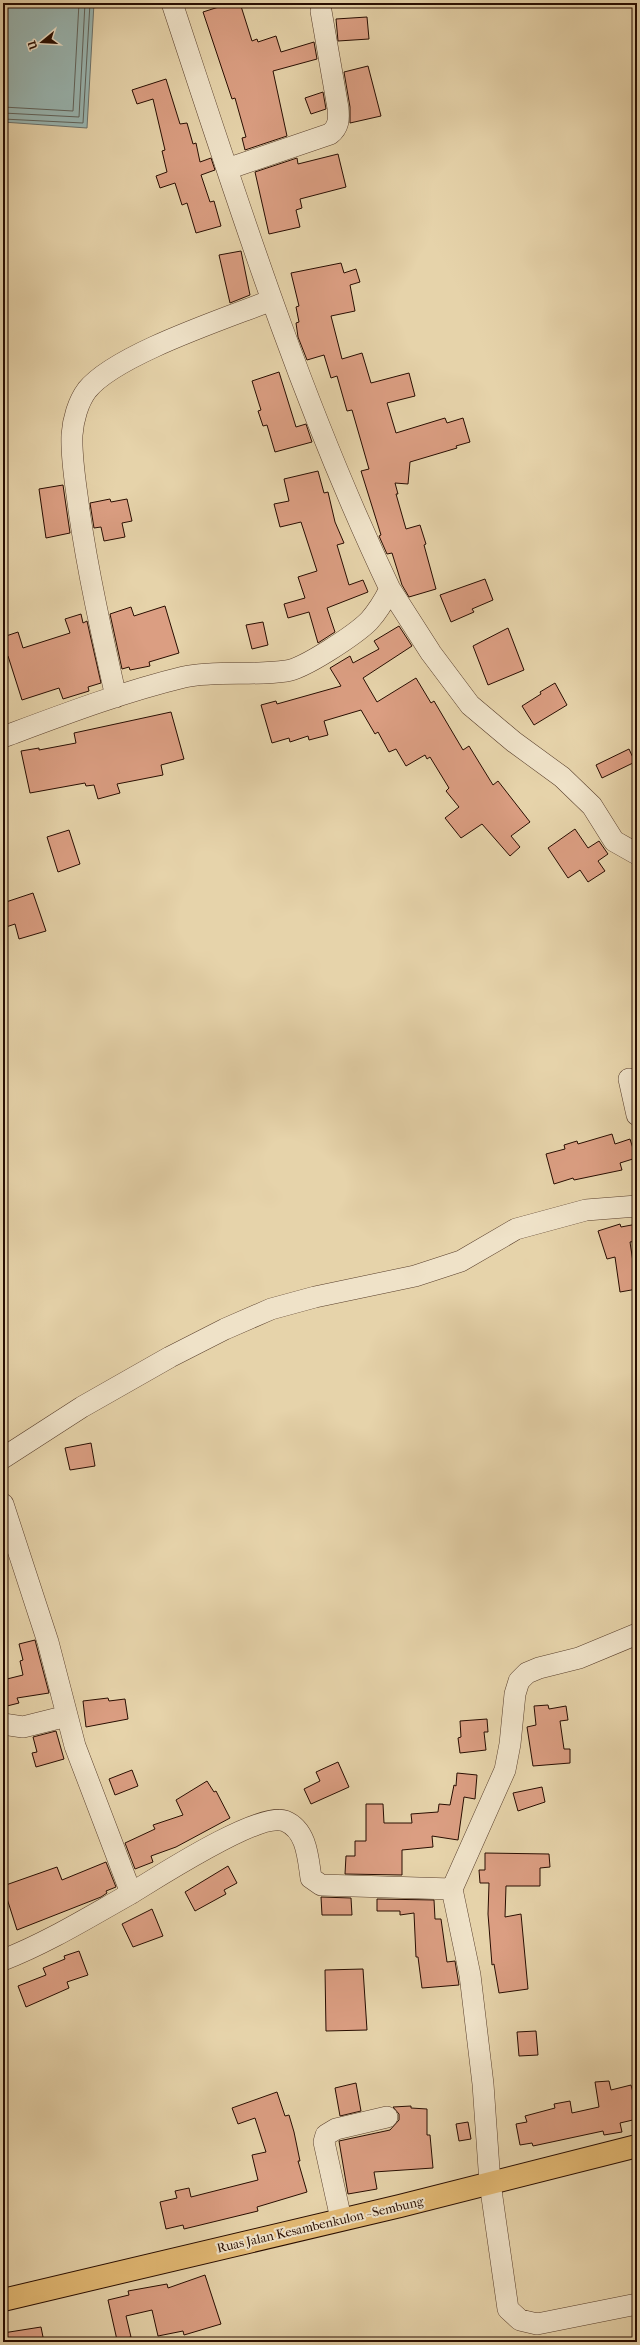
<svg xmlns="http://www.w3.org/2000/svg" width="640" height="2345" font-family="'IM FELL French Canon',serif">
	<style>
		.water { fill: #99b6b2; stroke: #6c726b }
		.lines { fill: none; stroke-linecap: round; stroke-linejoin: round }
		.shore { stroke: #60625a; stroke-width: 1 }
		.building { fill: #db9e82; stroke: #280d01 }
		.minor-casing { stroke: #583e2b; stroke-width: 22 }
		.major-casing { stroke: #280d01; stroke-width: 24 }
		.minor { stroke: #efe2c8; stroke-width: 21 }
		.major { stroke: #e3ba75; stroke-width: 22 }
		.labels { text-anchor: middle; stroke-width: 4; stroke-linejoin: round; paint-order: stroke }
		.street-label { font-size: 13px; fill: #280d01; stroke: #efe2c8 }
	</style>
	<rect width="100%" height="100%" fill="#e6d3aa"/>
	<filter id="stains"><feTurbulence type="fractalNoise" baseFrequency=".005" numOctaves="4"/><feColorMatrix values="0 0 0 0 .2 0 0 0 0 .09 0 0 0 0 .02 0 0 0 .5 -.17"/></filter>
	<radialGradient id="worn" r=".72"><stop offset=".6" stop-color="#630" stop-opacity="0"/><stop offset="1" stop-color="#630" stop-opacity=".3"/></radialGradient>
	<!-- water -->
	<path class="water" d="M 3,3 L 94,3 L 87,128 L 3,122 Z"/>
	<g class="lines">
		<!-- shore -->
		<path class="shore" d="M 3,107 L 73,111 L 79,3
			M 3,113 L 79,117 L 85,3
			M 3,119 L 83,123 L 90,3"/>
	</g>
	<!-- building -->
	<path class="building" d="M 231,3 L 240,3 L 252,41 L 257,39 L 258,42 L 276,36 L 281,52 L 314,42 L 317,59 L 273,71 L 287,136 L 245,150 L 242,138 L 246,137 L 235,98 L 232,99 L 203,12 Z
		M 367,17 L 369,39 L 338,41 L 336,19 Z
		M 368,66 L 381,116 L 350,123 L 350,107 L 344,72 Z
		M 166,79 L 180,124 L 187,123 L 193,144 L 196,143 L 200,162 L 211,158 L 215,170 L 201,175 L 210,202 L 214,201 L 221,226 L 196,233 L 187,203 L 182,205 L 175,183 L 160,188 L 156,176 L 167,172 L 162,151 L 165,150 L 153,99 L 137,104 L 132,90 Z
		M 323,92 L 326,109 L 311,114 L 305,98 Z
		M 338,154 L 346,187 L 300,199 L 302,208 L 296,210 L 300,227 L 269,234 L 255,172 L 297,158 L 298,164 Z
		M 241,251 L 250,295 L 230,303 L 219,255 Z
		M 341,263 L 344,273 L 356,269 L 360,282 L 350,285 L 355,311 L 331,316 L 342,359 L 362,353 L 371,383 L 409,373 L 415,396 L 387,403 L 396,433 L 445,418 L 447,423 L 463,418 L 470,442 L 456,446 L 457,448 L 410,462 L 408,484 L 395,483 L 398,494 L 396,494 L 406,529 L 420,525 L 426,544 L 424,545 L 436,589 L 409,597 L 402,585 L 392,553 L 387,554 L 379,536 L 381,535 L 361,471 L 369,469 L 352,410 L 347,411 L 337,376 L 331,378 L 324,355 L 307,360 L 298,337 L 296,323 L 299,322 L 296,307 L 299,306 L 291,273 Z
		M 279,372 L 296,427 L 306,424 L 312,442 L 275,452 L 267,425 L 263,426 L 258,411 L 261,410 L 252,381 Z
		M 318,471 L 324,493 L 328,492 L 335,522 L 344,543 L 337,545 L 349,585 L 363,580 L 368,592 L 327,608 L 335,632 L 318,643 L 309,612 L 288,618 L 284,604 L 305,598 L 298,577 L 317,571 L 301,522 L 280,527 L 274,504 L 289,501 L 284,479 Z
		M 63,485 L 70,533 L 46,538 L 39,489 Z
		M 110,499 L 111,502 L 127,499 L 132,521 L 122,523 L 125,537 L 104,541 L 101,527 L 94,528 L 90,503 Z
		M 485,579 L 493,600 L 472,609 L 474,612 L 451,622 L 440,595 Z
		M 165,606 L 179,653 L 149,662 L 150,666 L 130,670 L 129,667 L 122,669 L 110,614 L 131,607 L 134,616 Z
		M 81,614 L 83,623 L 87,621 L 101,683 L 88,687 L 89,691 L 63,699 L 59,688 L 22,700 L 8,656 L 3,658 L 3,637 L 18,632 L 23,648 L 70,633 L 65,619 Z
		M 263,622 L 268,645 L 252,649 L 246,625 Z
		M 399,626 L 412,646 L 363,678 L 377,702 L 416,678 L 431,703 L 434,701 L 463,750 L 469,746 L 493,785 L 498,781 L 530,822 L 511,836 L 520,847 L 510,856 L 482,824 L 461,838 L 445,818 L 459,807 L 446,791 L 449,788 L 430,757 L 427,759 L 425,755 L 406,766 L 396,749 L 389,752 L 378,732 L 375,734 L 361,710 L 324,721 L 328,735 L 309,740 L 308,736 L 290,742 L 289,738 L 272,743 L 261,705 L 276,701 L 277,704 L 341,686 L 330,668 L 350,656 L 353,663 L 379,649 L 374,641 Z
		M 508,628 L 524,670 L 488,685 L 473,646 Z
		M 555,683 L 567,705 L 534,725 L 522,706 L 541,694 L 540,692 Z
		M 171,712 L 184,759 L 161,765 L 163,775 L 117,784 L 120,793 L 98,799 L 94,785 L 86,786 L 85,783 L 30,793 L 21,751 L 39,748 L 39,750 L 76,743 L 74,733 Z
		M 629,749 L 635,762 L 602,778 L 596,765 Z
		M 575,829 L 588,848 L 599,841 L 608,854 L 598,861 L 605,871 L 588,882 L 580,870 L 568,878 L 548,848 Z
		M 69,830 L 80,864 L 58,872 L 47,837 Z
		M 33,893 L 46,931 L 19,939 L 15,924 L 3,928 L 3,903 Z
		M 612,1134 L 615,1144 L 630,1139 L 636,1158 L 620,1163 L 622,1170 L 574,1180 L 573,1178 L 554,1184 L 546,1154 L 565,1149 L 564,1145 L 577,1141 L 578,1144 Z
		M 620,1224 L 621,1227 L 637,1224 L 637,1241 L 630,1242 L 637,1289 L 620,1292 L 615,1257 L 607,1259 L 598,1231 Z
		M 91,1443 L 95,1466 L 70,1470 L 65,1448 Z
		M 35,1640 L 49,1693 L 17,1698 L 19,1703 L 3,1707 L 3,1680 L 23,1675 L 20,1661 L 23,1660 L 19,1644 Z
		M 108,1698 L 109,1701 L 125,1699 L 128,1719 L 86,1727 L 83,1701 Z
		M 548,1705 L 549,1709 L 566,1706 L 568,1720 L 560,1721 L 564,1749 L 570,1749 L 570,1763 L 533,1766 L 527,1727 L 536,1725 L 534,1706 Z
		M 487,1719 L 488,1732 L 484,1732 L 486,1750 L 460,1753 L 458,1738 L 461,1737 L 460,1721 Z
		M 56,1731 L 64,1759 L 36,1767 L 32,1753 L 37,1752 L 33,1737 Z
		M 338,1762 L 349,1787 L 311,1804 L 304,1789 L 320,1781 L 316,1772 Z
		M 132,1770 L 138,1786 L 115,1795 L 109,1779 Z
		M 457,1773 L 477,1775 L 475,1799 L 464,1797 L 458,1840 L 432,1836 L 433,1847 L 402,1850 L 402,1875 L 345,1874 L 346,1856 L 355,1856 L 355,1841 L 366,1841 L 366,1804 L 383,1804 L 384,1823 L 412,1823 L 411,1814 L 438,1812 L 439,1804 L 450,1805 L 454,1785 L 456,1786 Z
		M 207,1781 L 214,1792 L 216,1791 L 230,1818 L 176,1847 L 151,1856 L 153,1862 L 135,1869 L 125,1843 L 155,1829 L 153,1825 L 183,1815 L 176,1800 Z
		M 542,1787 L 545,1802 L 518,1811 L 513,1793 Z
		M 485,1853 L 549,1854 L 550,1867 L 540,1868 L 540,1886 L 506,1886 L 505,1917 L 521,1914 L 528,1989 L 499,1993 L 494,1964 L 492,1965 L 488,1914 L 489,1883 L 480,1883 L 479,1870 L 485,1870 Z
		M 106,1862 L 116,1887 L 106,1891 L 107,1893 L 101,1897 L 17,1930 L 3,1886 L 57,1867 L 62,1880 Z
		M 228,1866 L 237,1883 L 224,1890 L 226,1894 L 195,1911 L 185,1892 Z
		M 321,1897 L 351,1898 L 352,1915 L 322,1915 Z
		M 377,1899 L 434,1900 L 435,1919 L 441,1919 L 447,1962 L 455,1961 L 459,1985 L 422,1988 L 418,1957 L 416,1957 L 414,1913 L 400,1915 L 400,1911 L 377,1911 Z
		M 152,1909 L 163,1936 L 133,1947 L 122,1924 Z
		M 79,1951 L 88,1975 L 67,1982 L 69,1988 L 26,2007 L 18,1986 L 46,1975 L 43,1968 L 65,1959 L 64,1956 Z
		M 363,1969 L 367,2030 L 326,2031 L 325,1970 Z
		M 536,2031 L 538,2055 L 519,2056 L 517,2032 Z
		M 609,2081 L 611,2090 L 631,2085 L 637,2107 L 637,2119 L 620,2123 L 622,2132 L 604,2135 L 603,2131 L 533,2146 L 532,2143 L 520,2145 L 516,2124 L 527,2122 L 525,2116 L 555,2108 L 554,2104 L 570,2101 L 572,2113 L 599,2107 L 595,2082 Z
		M 356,2083 L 361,2111 L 340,2116 L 335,2088 Z
		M 277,2092 L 285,2116 L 289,2115 L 294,2132 L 300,2161 L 298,2161 L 307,2192 L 257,2207 L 258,2211 L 184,2229 L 183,2225 L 166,2229 L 160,2202 L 177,2198 L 175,2191 L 189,2188 L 191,2197 L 258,2180 L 252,2155 L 266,2152 L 255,2118 L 238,2124 L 232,2108 Z
		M 411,2106 L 411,2108 L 427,2109 L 427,2135 L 430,2135 L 433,2168 L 374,2172 L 377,2189 L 348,2194 L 339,2141 L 390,2130 L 399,2120 L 399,2114 L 393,2107 Z
		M 468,2122 L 471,2139 L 459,2141 L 456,2124 Z
		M 205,2275 L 221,2324 L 184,2335 L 183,2331 L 158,2336 L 152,2310 L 126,2316 L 131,2337 L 117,2340 L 108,2300 L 129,2295 L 128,2291 L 167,2284 L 168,2288 Z
		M 41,2327 L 44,2342 L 3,2342 L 3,2333 Z"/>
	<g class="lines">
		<!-- minor casing -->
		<g class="minor-casing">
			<path id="minor" d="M 227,169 L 330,134 C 339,127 339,119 338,108 L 321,11
				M 390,589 L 431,653 L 470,705 L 514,742 L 562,777 L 592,806 L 614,841 L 637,854
				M 116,697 C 102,635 88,573 79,510 C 76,485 71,460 72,435 C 73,420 78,402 87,390 C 116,354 227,318 272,300
				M 3,737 C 62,715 122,692 184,677 C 217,670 253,676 286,671 C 304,669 356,634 369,621 C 378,611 384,601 390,589 C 300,400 237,200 172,3
				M 629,1079 L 637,1115
				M 3,1458 L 82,1407 L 170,1357 L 225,1329 L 271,1309 L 315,1297 L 415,1276 L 461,1261 L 516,1229 L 586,1210 L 637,1206
				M 3,1504 L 48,1642 L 75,1746 L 131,1893
				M 637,1634 L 579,1658 L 539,1668 L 527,1673 L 519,1681 L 515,1694 L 510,1744 L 505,1770 L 452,1889 L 470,1975 L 483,2084 L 490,2183 L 508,2309 L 520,2320 L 537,2324 L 637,2304
				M 3,1724 L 23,1727 L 67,1716
				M 3,1960 C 47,1943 89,1917 130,1894 C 155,1879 259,1811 285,1821 C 307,1830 308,1858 311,1878 L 321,1885 L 452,1889
				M 341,2219 L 324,2142 L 326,2135 L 336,2129 L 387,2117"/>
		</g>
		<!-- major casing -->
		<g class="major-casing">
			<path id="major" d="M 3,2300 L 400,2206 L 637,2146"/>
		</g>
		<!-- minor -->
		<use href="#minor" class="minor"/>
		<!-- major -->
		<use href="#major" class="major"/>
	</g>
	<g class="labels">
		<!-- street labels -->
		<g class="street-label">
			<text transform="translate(320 2224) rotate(-13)" y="5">Ruas Jalan Kesambenkulon - Sembung</text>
		</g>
	</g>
	<!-- margin -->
	<rect width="640" height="2345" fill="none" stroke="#e6d3aa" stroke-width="16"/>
	<rect x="4" y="4" width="632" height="2337" fill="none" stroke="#280d01" stroke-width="2"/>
	<rect x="8" y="8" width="624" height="2329" fill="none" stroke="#280d01"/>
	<!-- north arrow -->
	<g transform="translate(42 42) rotate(252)" stroke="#efe2c8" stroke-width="3" paint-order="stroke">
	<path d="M0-3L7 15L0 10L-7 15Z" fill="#280d01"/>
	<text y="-6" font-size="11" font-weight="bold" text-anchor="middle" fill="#280d01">U</text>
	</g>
	<rect width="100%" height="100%" filter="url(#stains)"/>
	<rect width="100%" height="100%" fill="url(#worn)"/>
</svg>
